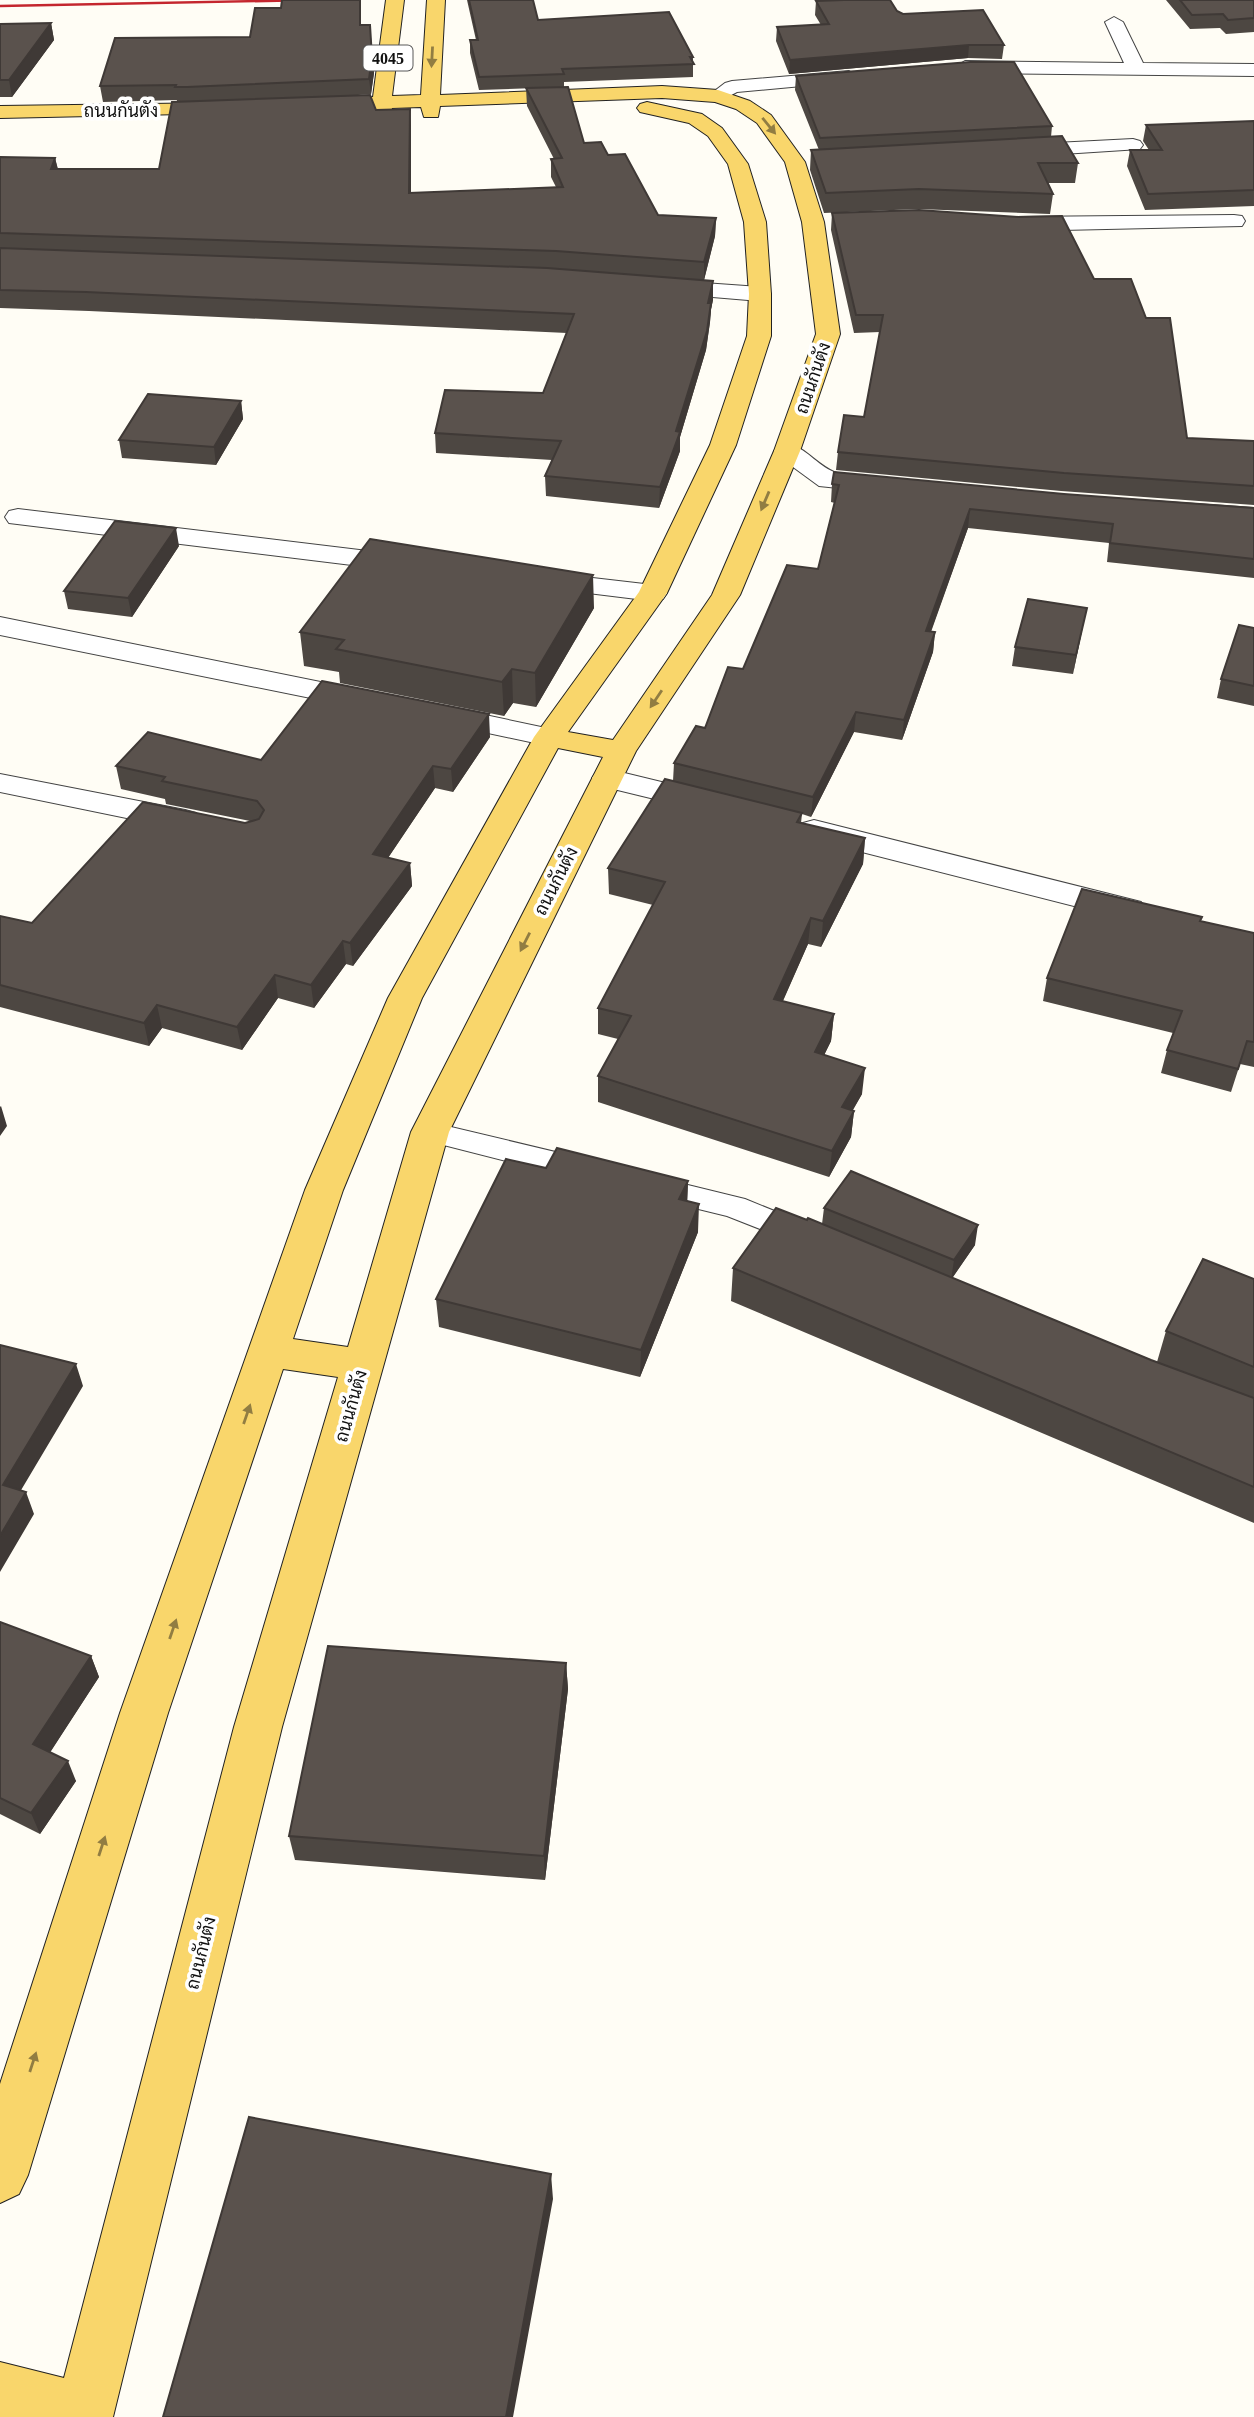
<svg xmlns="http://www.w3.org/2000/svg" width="1254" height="2417" font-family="'Times New Roman',Sarabun,serif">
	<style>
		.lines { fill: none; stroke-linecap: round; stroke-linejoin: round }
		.lane-casing { stroke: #444; stroke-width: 2 }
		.street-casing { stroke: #444; stroke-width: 2 }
		.primary-casing { stroke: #222; stroke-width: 2 }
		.lane { fill: #fff; fill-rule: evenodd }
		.street { fill: #fff; fill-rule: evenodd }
		.primary { fill: #f9d66b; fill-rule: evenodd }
		.rail { stroke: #c4262e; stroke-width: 2.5 }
		.wall { fill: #4d4742 }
		.shaded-wall { fill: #3f3936 }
		.building { fill: #5a524d; stroke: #3f3936; stroke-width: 2 }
		.oneway { fill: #917d42 }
		.labels { text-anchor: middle; stroke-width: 7; stroke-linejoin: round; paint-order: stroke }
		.shield { fill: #fff; stroke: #585858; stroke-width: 2 }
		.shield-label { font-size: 16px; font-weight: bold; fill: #111 }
		.street-label { font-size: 18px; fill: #111; stroke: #fff }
	</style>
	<rect width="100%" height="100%" fill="#fffdf5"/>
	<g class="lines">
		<!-- lane casing -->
		<g class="lane-casing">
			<path id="lane" d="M 430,1122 L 589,1160 L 599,1164 L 604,1171 L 599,1178 L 589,1182 L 420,1139 L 416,1132 L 420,1125 Z
				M 647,1175 L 745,1199 L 814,1227 L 818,1235 L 814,1243 L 803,1246 L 727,1216 L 637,1194 L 632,1186 L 637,1178 Z"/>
		</g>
		<!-- street casing -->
		<g class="street-casing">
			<path id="street" d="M 1114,17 L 1123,22 L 1143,63 L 1254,64 L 1254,76 L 965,73 L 955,67 L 965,61 L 1124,63 L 1105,22 Z
				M 849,71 L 859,77 L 856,81 L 737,92 L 718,102 L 708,96 L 725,83 L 732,81 Z
				M 1133,139 L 1140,141 L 1143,145 L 1140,149 L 1016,157 L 1009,155 L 1006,151 L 1009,147 L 1016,145 Z
				M 1234,215 L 1242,216 L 1245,221 L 1242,226 L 1014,231 L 1006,229 L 1003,224 L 1006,219 L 1014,217 Z
				M 661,280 L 760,287 L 768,289 L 771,294 L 768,299 L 760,301 L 653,292 L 650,287 L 653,282 Z
				M 787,443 C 806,448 817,465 834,472 C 852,479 876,475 895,479 L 899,485 L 895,491 L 886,493 L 819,486 L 778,456 L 774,451 L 778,446 Z
				M 18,509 L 409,556 L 419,558 L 423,564 L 419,570 L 409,572 L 9,523 L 5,517 L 9,511 Z
				M 541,572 L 653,585 L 663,587 L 667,593 L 663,599 L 653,601 L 531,586 L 527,580 L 531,574 Z
				M 0,617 L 365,691 L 376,694 L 380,700 L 376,706 L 365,709 L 0,635 Z
				M 438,705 L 560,731 L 564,737 L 560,743 L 549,746 L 427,720 L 423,714 L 427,708 Z
				M 608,769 L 719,796 L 724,803 L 719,810 L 708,812 L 597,785 L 592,778 L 597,771 Z
				M 0,774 L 185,810 L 196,813 L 201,820 L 196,827 L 185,830 L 0,792 Z
				M 814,820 L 1141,902 L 1146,909 L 1141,916 L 1129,920 L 803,837 L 798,830 L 803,823 Z"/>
		</g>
		<!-- primary casing -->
		<g class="primary-casing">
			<path id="primary" d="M 386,0 L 404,0 L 392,96 L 421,95 L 427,0 L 445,0 L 440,95 L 662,86 L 718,90 L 750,101 L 771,115 L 805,162 L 824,222 L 840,334 L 800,451 L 740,595 L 636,751 L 449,1132 L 282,1727 L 113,2417 L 0,2417 L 0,2362 L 64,2378 L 234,1727 L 338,1377 L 283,1369 L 168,1713 L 28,2175 L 19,2194 L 0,2203 L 0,2084 L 120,1713 L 305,1190 L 388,998 L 534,737 L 639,592 L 710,445 L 747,336 L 749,294 L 744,222 L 728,164 L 708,136 L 689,123 L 640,112 L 637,108 L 640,104 L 647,102 L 702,114 L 722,128 L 748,164 L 766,222 L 771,294 L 771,336 L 736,445 L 667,593 L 568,732 L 613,740 L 712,595 L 774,451 L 816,334 L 802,222 L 785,162 L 757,123 L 736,109 L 715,102 L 662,98 L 440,106 L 438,117 L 424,117 L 421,107 L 392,108 L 390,119 L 376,119 L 373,109 L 313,109 L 310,105 L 320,99 L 373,97 ZM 558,748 L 603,757 L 411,1132 L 348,1347 L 293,1339 L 343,1190 L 422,998 Z
				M 222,103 L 229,105 L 232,109 L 229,113 L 0,118 L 0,106 Z"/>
		</g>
		<!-- lane -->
		<use href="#lane" class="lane"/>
		<!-- street -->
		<use href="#street" class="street"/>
		<!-- primary -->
		<use href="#primary" class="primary"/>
		<!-- rail -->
		<path class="rail" d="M 0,6 L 313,0"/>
	</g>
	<!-- wall -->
	<path class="wall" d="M 282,0 L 361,0 L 361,25 L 374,73 L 371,94 L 358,95 L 376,110 L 410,109 L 411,127 L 411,193 L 556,187 L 551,177 L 551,159 L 554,159 L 527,106 L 526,88 L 584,143 L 608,155 L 658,215 L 716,218 L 715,236 L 704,280 L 713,300 L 711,309 L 710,322 L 706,350 L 680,437 L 680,451 L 659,508 L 546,496 L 545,476 L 552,460 L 436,453 L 435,433 L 543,393 L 567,333 L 89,311 L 0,308 L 0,157 L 55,158 L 58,169 L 159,169 L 177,100 L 103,102 L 100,86 L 250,37 L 281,8 Z
		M 467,0 L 533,0 L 538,20 L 693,57 L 693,77 L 564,82 L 564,87 L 479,90 L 470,53 L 470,40 L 476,40 Z
		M 1166,0 L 1254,0 L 1254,32 L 1226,34 L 1220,28 L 1190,29 Z
		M 816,1 L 897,11 L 903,14 L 1004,45 L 1002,59 L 968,58 L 789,74 L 776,41 L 777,27 L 821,25 L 815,15 Z
		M 51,23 L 54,40 L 12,97 L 0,97 L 0,24 Z
		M 796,76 L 1052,126 L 1051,137 L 1078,163 L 1075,183 L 1048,183 L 1053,194 L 1050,214 L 917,209 L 824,213 L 810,170 L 811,150 L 819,150 L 795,90 Z
		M 1254,121 L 1254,206 L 1145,210 L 1127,166 L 1130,150 L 1149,150 L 1143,141 L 1146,125 Z
		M 832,213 L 1094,279 L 1187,438 L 1254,441 L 1254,505 L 1061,491 L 836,470 L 838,452 L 864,417 L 880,332 L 854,333 L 831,230 Z
		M 241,401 L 243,419 L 216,465 L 122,458 L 119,440 Z
		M 832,484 L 1064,494 L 1254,507 L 1254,578 L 1107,562 L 1109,543 L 968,528 L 931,632 L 935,632 L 933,652 L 902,740 L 854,732 L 811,817 L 802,814 L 801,823 L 865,838 L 863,864 L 821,947 L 808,944 L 783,1001 L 834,1014 L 831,1041 L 824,1055 L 862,1094 L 853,1110 L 854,1111 L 851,1137 L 829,1177 L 598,1102 L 598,1076 L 618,1039 L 598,1034 L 598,1008 L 653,905 L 609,894 L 608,868 L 673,781 L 674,763 L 705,728 L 743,669 L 818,569 L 835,503 L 831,502 Z
		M 179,546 L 132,617 L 68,609 L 64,591 Z
		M 594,608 L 536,707 L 513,703 L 504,716 L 340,683 L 339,672 L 304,666 L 300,632 Z
		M 1083,626 L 1073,674 L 1012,666 L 1015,647 Z
		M 1254,628 L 1254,706 L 1217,698 L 1221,679 Z
		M 490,737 L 453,792 L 435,788 L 388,858 L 410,863 L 412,886 L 353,966 L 346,964 L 314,1008 L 278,998 L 242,1050 L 162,1028 L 149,1046 L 0,1007 L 0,916 L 32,923 L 250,821 L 166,804 L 165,799 L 121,789 L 116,766 L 261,760 Z
		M 1201,921 L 1254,933 L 1254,1067 L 1240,1064 L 1231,1092 L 1161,1073 L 1167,1050 L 1173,1033 L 1043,1001 L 1047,978 Z
		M 546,1168 L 688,1181 L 687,1201 L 698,1232 L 640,1377 L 439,1327 L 436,1299 Z
		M 824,1208 L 975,1245 L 952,1278 L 1157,1362 L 1166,1331 L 1254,1279 L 1254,1523 L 731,1301 L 733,1268 L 807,1220 L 822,1224 Z
		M 0,1622 L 91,1656 L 99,1677 L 50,1752 L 76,1781 L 40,1834 L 0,1814 Z
		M 566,1663 L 568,1689 L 545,1880 L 295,1860 L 289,1836 Z"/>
	<!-- shaded-wall -->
	<path class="shaded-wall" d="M 360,0 L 361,0 L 361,40 L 360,25 Z
		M 51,23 L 54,40 L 12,97 L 9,80 Z
		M 370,25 L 374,73 L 371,94 L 369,79 Z
		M 969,45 L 968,58 L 789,74 L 790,60 Z
		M 410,109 L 411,127 L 411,211 L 409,193 Z
		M 55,158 L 59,175 L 51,169 Z
		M 716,218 L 715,236 L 704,280 L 704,262 Z
		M 713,281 L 713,300 L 711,309 L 710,322 L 706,350 L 680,437 L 680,451 L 659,508 L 660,487 L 676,431 Z
		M 241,401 L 243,419 L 216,465 L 214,447 Z
		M 970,509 L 968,528 L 924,650 L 926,631 Z
		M 176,528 L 179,546 L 132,617 L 128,598 Z
		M 593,575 L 594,608 L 536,707 L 535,673 Z
		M 1087,608 L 1083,626 L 1073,674 L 1076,655 Z
		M 935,632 L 933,652 L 902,740 L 904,720 Z
		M 512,669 L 513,703 L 504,716 L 502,682 Z
		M 856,712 L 854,732 L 811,817 L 813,797 Z
		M 489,714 L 490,737 L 453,792 L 451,769 Z
		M 433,766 L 435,788 L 375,877 L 373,854 Z
		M 865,838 L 863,864 L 821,947 L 823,921 Z
		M 410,863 L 412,886 L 353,966 L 350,943 Z
		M 811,918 L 808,944 L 772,1025 L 774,999 Z
		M 343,941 L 346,964 L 314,1008 L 311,985 Z
		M 275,975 L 278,998 L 242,1050 L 237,1027 Z
		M 157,1005 L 162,1028 L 149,1046 L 144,1023 Z
		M 834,1014 L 831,1041 L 813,1078 L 815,1052 Z
		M 865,1068 L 862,1094 L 839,1133 L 842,1107 Z
		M 1,1106 L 7,1126 L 0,1136 L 0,1107 Z
		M 854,1111 L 851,1137 L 829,1177 L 832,1151 Z
		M 688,1181 L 687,1209 L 679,1199 Z
		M 699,1204 L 698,1232 L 640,1377 L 641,1350 Z
		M 978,1225 L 975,1245 L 951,1280 L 954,1260 Z
		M 76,1364 L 83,1386 L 11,1507 L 3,1485 Z
		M 26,1492 L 34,1514 L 0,1572 L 0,1536 Z
		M 91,1656 L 99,1677 L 42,1765 L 33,1744 Z
		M 566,1663 L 568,1689 L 545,1880 L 544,1856 Z
		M 68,1761 L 76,1781 L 40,1834 L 31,1813 Z
		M 551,2174 L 553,2199 L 513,2417 L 506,2417 Z"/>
	<!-- building -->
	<path class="building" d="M 282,0 L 360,0 L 360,25 L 370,25 L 372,58 L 369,79 L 187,87 L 175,87 L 176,85 L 100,86 L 115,38 L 250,37 L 255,8 L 281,8 Z
		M 469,0 L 533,0 L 538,20 L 669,12 L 693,57 L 690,57 L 694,64 L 562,69 L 564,74 L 479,77 L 470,40 L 478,40 Z
		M 844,0 L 890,0 L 897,11 L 903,14 L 983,10 L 1004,45 L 969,45 L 790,60 L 777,27 L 829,24 L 816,1 Z
		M 1180,0 L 1254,0 L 1254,18 L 1228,20 L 1223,14 L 1192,15 Z
		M 51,23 L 9,80 L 0,80 L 0,24 Z
		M 970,62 L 1014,62 L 1052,126 L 820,138 L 796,76 Z
		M 568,87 L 584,143 L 601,142 L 608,155 L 625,154 L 658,215 L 716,218 L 704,262 L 556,251 L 0,233 L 0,157 L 55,158 L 51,169 L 159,169 L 172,102 L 370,95 L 376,110 L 410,109 L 409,193 L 563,187 L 551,159 L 562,158 L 526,88 Z
		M 1254,121 L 1254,190 L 1148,194 L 1130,150 L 1162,150 L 1146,125 Z
		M 1062,136 L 1078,163 L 1038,163 L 1053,194 L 919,189 L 826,193 L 811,150 Z
		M 919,210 L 1018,217 L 1062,216 L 1094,279 L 1131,279 L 1146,318 L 1170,318 L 1187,438 L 1254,441 L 1254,486 L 1064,473 L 838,452 L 844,415 L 864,417 L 883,315 L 856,315 L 832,213 Z
		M 0,248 L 547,268 L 713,281 L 708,303 L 711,303 L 707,331 L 676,431 L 680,432 L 660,487 L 545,476 L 561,441 L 435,433 L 445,390 L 543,393 L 574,314 L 86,292 L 0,290 Z
		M 148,394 L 241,401 L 214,447 L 119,440 Z
		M 834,472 L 1064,494 L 1254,508 L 1254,559 L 1110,543 L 1113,524 L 970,509 L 926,631 L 935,632 L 904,720 L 856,712 L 813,797 L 674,763 L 696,726 L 705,728 L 728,667 L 743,669 L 787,565 L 818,569 L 839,485 L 832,484 Z
		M 115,521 L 176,528 L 128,598 L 64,591 Z
		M 370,539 L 593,575 L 535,673 L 512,669 L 502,682 L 336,649 L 344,640 L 300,632 Z
		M 1028,599 L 1087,608 L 1076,655 L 1015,647 Z
		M 1239,625 L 1254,628 L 1254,686 L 1221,679 Z
		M 322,681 L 489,714 L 451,769 L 433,766 L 373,854 L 410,863 L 350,943 L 343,941 L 311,985 L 275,975 L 237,1027 L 157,1005 L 144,1023 L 0,985 L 0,916 L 32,923 L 143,802 L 245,823 L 259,819 L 264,810 L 257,801 L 162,781 L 165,777 L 116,766 L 148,732 L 261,760 Z
		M 665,779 L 802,813 L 797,822 L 865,838 L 823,921 L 811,918 L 774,999 L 834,1014 L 815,1052 L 865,1068 L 842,1107 L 854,1111 L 832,1151 L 598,1076 L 631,1016 L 598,1008 L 665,882 L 608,868 Z
		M 1082,889 L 1202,917 L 1200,921 L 1254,933 L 1254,1042 L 1247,1041 L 1238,1069 L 1167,1050 L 1182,1011 L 1047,978 Z
		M 557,1148 L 688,1181 L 679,1199 L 699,1204 L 641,1350 L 436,1299 L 506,1159 L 546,1168 Z
		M 851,1171 L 978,1225 L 954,1260 L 824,1208 Z
		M 776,1208 L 807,1220 L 808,1218 L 1151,1360 L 1254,1398 L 1254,1487 L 733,1268 Z
		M 1203,1259 L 1254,1279 L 1254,1367 L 1166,1331 Z
		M 0,1345 L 76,1364 L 3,1485 L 26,1492 L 0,1536 Z
		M 0,1622 L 91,1656 L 33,1744 L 68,1761 L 31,1813 L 0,1798 Z
		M 328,1646 L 566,1663 L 544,1856 L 289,1836 Z
		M 249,2117 L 551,2174 L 506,2417 L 163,2417 Z"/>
	<!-- one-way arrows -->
	<defs><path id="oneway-solid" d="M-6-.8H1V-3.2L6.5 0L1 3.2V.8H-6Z" transform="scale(1.75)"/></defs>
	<g class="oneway">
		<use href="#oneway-solid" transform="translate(432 57) rotate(93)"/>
		<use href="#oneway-solid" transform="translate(769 126) rotate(51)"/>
		<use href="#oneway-solid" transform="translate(765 501) rotate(113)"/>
		<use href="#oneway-solid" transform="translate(656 699) rotate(124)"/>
		<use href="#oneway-solid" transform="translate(525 942) rotate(117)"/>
		<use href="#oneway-solid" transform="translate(247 1414) rotate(-71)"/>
		<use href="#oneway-solid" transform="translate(173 1629) rotate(-71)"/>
		<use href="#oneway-solid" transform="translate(102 1846) rotate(-72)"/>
		<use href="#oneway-solid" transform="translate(33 2062) rotate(-72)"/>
	</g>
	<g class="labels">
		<!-- shield labels -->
		<rect class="shield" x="363.5" y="45.5" width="49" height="25" rx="5"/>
		<g class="shield-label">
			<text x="388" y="64">4045</text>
		</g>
		<!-- street labels -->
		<g class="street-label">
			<text x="121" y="117">ถนนกันตัง</text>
			<text transform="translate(813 378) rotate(-71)" y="6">ถนนกันตัง</text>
			<text transform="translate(556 881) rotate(-63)" y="6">ถนนกันตัง</text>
			<text transform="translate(351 1406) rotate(-74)" y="6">ถนนกันตัง</text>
			<text transform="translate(201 1953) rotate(-76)" y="6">ถนนกันตัง</text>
		</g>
	</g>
</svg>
